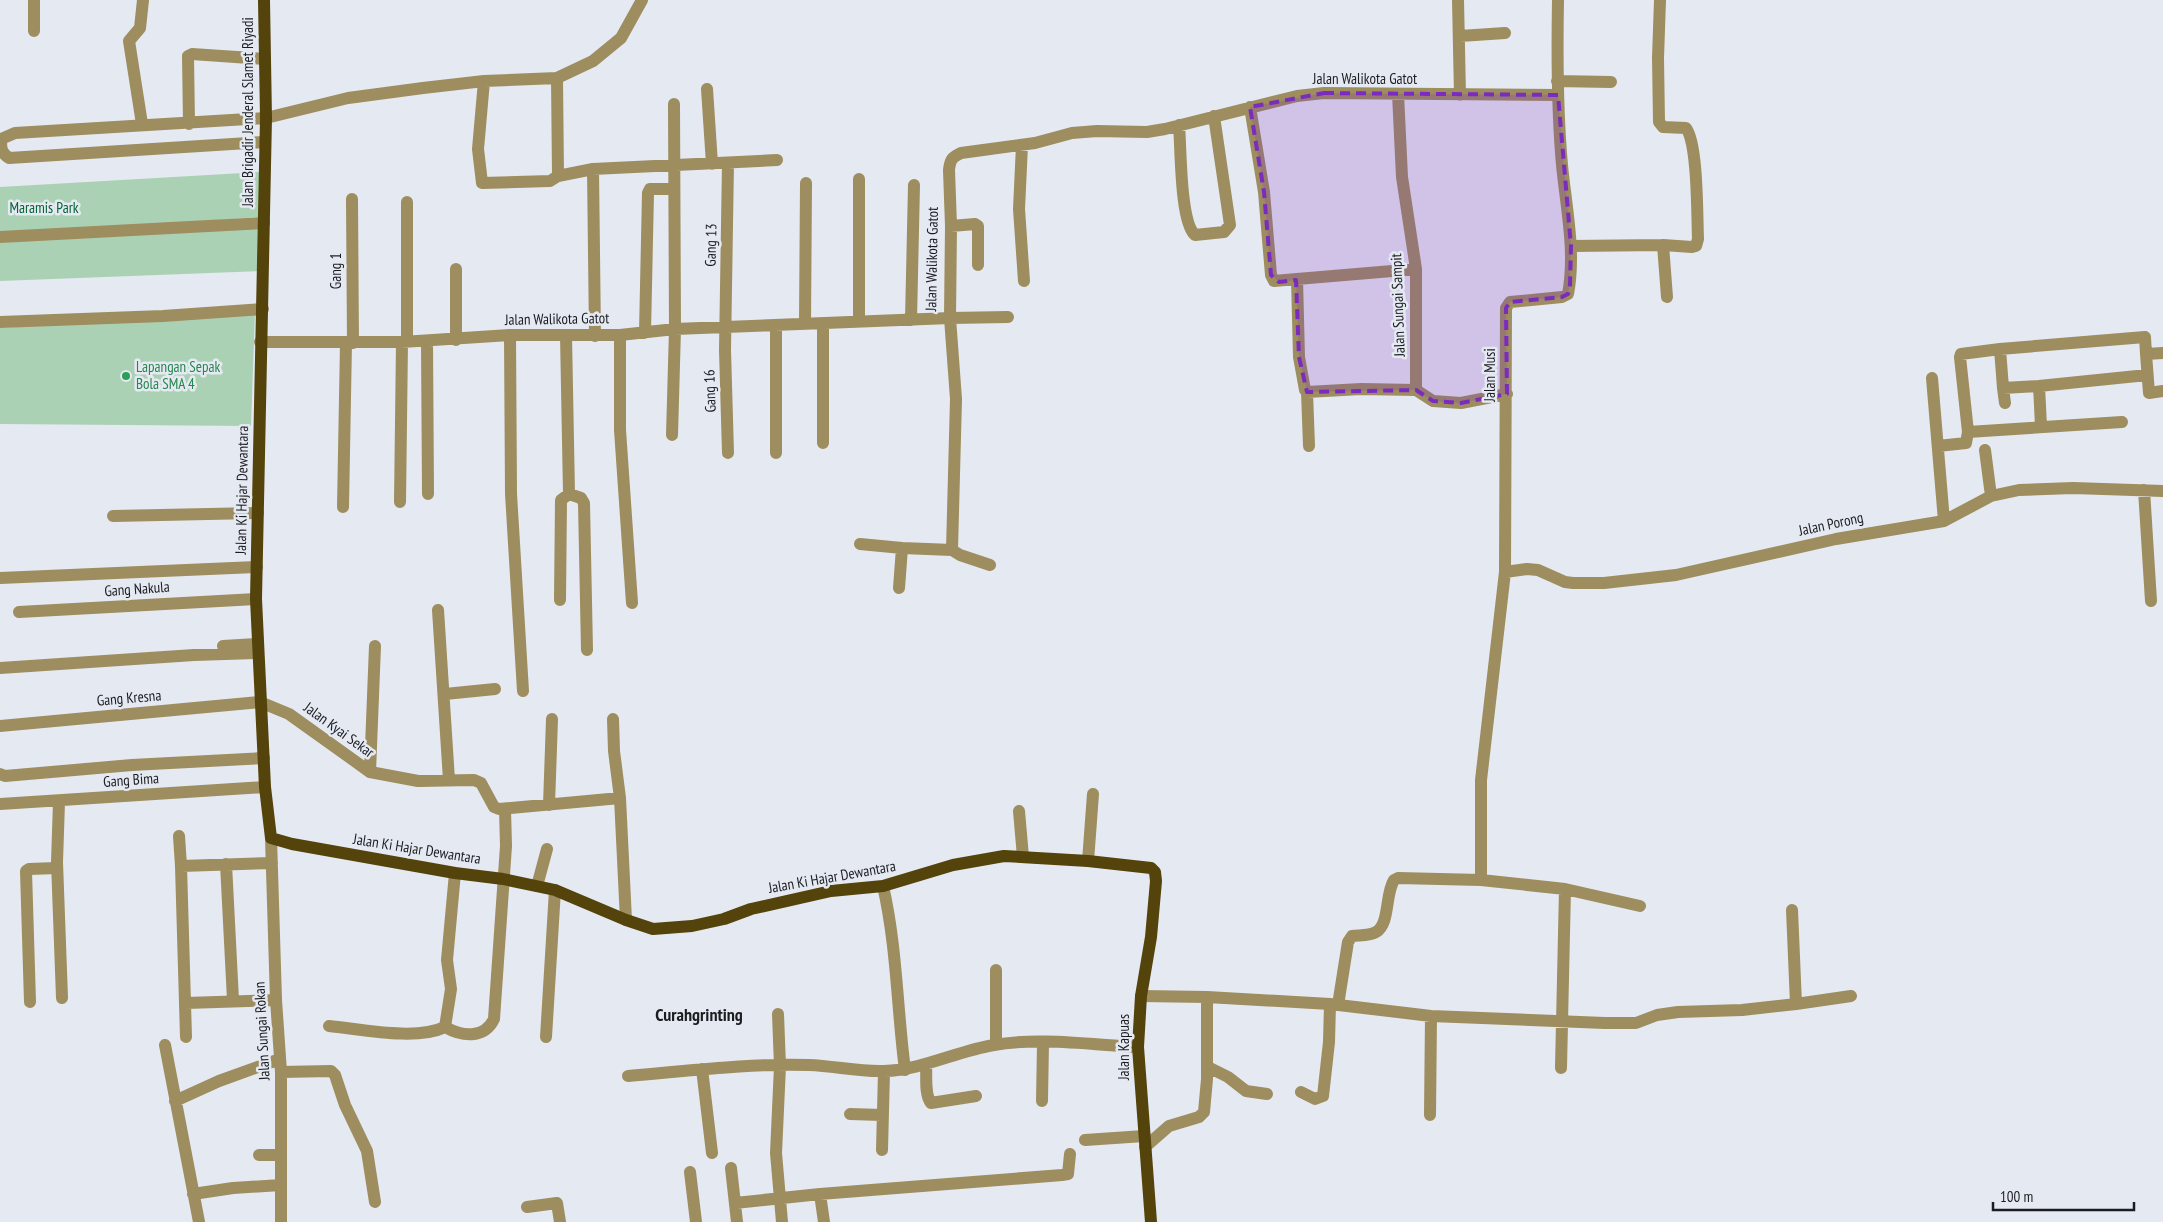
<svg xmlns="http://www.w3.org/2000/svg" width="2163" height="1222" font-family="'PT Sans Narrow',sans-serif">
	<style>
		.green { fill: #abd1b4 }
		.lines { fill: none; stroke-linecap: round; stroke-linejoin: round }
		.minor { stroke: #9d8d5f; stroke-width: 12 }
		.major { stroke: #54430b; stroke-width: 12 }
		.marked { fill: #7b2cbf; fill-opacity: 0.2; stroke: #7b2cbf; stroke-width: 4; stroke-dasharray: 10 6; stroke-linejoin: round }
		.leisure-dot { fill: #2e9e5b; stroke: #e5e9f2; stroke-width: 2 }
		.labels { text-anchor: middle; stroke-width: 5; stroke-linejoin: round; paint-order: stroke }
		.street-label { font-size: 15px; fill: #1c1d21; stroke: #e5e9f2 }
		.park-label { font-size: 15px; fill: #026532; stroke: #e5e9f2 }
		.leisure-label { font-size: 15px; fill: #27864d; stroke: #e5e9f2; text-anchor: start }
		.quarter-label { font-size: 18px; font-weight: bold; fill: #1c1d21; stroke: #e5e9f2 }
	</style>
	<rect width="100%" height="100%" fill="#e5e9f2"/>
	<!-- green -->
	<path class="green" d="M 259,172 L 260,217 L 0,235 L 0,187 Z
		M 262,227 L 263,271 L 0,281 L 0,241 Z
		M 255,311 L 251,426 L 0,424 L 0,328 Z"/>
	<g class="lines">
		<!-- minor -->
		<path class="minor" d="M 1458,0 L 1460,95
			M 34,31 L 34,0
			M 1460,36 L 1505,33
			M 557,78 L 558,176
			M 484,81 L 478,149 L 482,183 L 550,181 L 558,176 L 593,169 L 777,160
			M 1557,81 L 1611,82
			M 707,89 L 712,164
			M 1398,94 L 1402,177 L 1416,269 L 1416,390
			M 1250,107 L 1264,192 L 1271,275 L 1274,281 L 1297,279
			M 142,124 L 129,41 L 140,28 L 143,0
			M 189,124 L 188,56 L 192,54 L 265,59
			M 1179,125 C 1181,148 1180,222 1195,235 L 1224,232 L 1230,225 L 1214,116
			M 264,142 L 9,158 C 1,153 1,148 1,139 L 15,133 L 266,118 L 348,98 L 423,88 L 484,81 L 557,78 L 593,61 L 621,38 L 642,0
			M 1022,145 L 1019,209 L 1024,281
			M 593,169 L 595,336
			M 859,179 L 859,322
			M 352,199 L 353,343
			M 407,202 L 407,342
			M 951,226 L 975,224 L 978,226 L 978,265
			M 0,237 L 264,223
			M 1663,245 L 1667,297
			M 1571,246 L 1663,245 L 1692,247 L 1696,246 L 1698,239 C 1697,216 1698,144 1686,128 L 1663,127 L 1659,122 L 1658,58 L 1660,0
			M 456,269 L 456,340
			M 1416,269 L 1297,279 L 1299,357 L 1305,390 L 1307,392 L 1361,389 L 1416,390 L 1433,401 L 1461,403 L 1507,394
			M 911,320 L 914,185
			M 0,322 L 163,316 L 263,309
			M 805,324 L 806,183
			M 823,324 L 823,443
			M 776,325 L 776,453
			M 645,333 L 648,193 L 650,189 L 674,189
			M 510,335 L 511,494 L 523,691
			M 620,335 L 620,430 L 632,603
			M 427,341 L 428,494
			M 260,342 L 402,342 L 510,335 L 620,335 L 675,329 L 950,318 L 951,226 L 949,170 C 950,160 952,157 961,153 L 1035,143 L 1072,133 L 1097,131 L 1147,132 L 1165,129 L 1297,96 L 1324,93 L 1558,95
			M 2000,349 L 2145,337 L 2146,354 L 2163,353
			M 2146,354 L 2149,393 L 2163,391
			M 1932,378 L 1944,521
			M 2039,386 L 2147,375
			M 1307,392 L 1309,446
			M 2005,403 L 2003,388 L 2039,386 L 2041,426
			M 1968,432 L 1960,357 L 1961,354 L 2000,349 L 2003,388
			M 672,435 L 675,329 L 674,104
			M 1938,446 L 1966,443 L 1968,432 L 2122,422
			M 1985,450 L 1991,496
			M 728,453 L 725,350 L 728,163
			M 2144,490 L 2151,601
			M 569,494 L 581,498 L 584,503 L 587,650
			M 400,502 L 402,342
			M 343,507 L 346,343
			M 113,516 L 258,513
			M 860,544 L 902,548
			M 952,550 L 960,555 L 990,565
			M 1505,572 L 1527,569 L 1538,570 L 1565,582 L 1573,583 L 1604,583 L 1676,575 L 1836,539 L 1944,521 L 1991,496 L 2019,490 L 2073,488 L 2163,491
			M 0,578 L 257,567
			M 899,588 L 902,548 L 952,550 L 956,399 L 950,318 L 1008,317
			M 560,600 L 561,500 L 569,494 L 566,335
			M 438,610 L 449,780
			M 19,612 L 256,599
			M 223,646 L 258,644
			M 0,668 L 194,655 L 258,653
			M 445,694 L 495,689
			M 613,719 L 614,751 L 620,798
			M 0,726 L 260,702 L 289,714 L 370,772 L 418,781 L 474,780 L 481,783 L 494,807 L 499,809 L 620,798 L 626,920
			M 370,772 L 375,646
			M 0,774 L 5,776 L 132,765 L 264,758
			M 59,802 L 57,862 L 62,998
			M 0,804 L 265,787
			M 549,805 L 552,719
			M 1019,811 L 1023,857
			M 179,836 L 181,866
			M 271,838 L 276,1000 L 281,1072 L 281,1222
			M 1088,861 L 1093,794
			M 226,864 L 233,1000
			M 1481,880 L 1565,889 L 1640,906
			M 537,886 L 547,849
			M 883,886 C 897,947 897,1009 905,1070
			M 1141,996 L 1207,997 L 1330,1004 L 1431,1016 L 1605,1023 L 1636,1023 L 1657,1015 L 1678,1012 L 1742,1010 L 1796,1004 L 1792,910
			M 30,1002 L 26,871 L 29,869 L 57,868
			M 186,1003 L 276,1000
			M 1796,1004 L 1851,996
			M 1338,1005 L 1348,942 L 1352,936 C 1359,935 1370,936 1376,932 C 1390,924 1385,894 1394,880 L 1398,878 L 1481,880 L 1481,780 L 1505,572 L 1506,308 L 1510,302 L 1562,297 L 1568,294 C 1576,252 1566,207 1562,165 C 1557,110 1557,55 1558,0
			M 778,1014 L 780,1066 L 776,1153 L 782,1222
			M 329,1026 C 361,1029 416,1041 445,1027 L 451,989 L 447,960 L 455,873
			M 445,1027 C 461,1036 484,1040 494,1019 L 506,846 L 505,809
			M 186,1037 L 181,866 L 272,863
			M 546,1037 L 555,890
			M 996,1044 L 996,970
			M 165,1045 L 199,1222
			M 926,1064 C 927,1075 924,1094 931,1103 L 976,1096
			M 1208,1067 L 1228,1077 L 1246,1091 L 1267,1094
			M 1561,1068 L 1565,889
			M 702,1069 L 712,1153
			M 281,1072 L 331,1071 L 335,1075 L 345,1105 L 367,1151 L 375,1202
			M 628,1076 C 688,1071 749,1063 809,1065 C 835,1066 859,1072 884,1071 C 922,1070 957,1051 994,1045 C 1037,1037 1094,1045 1138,1047
			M 1301,1092 L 1315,1099 L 1323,1096 L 1329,1042 L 1330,1004
			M 175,1101 L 219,1081 L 280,1059
			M 1042,1101 L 1043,1043
			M 850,1114 L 882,1115
			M 1430,1115 L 1431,1016
			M 1085,1140 L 1144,1136
			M 1145,1147 L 1169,1126 L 1199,1117 L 1204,1112 L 1207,1079 L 1207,997
			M 882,1150 L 884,1072
			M 259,1155 L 281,1155
			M 731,1168 L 737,1222
			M 690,1172 L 696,1222
			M 193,1194 L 233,1188 L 281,1185
			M 820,1194 L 1062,1175 L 1068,1174 L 1070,1154
			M 735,1203 L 820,1194 L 824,1222
			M 527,1207 L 557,1203 L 560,1222"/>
		<!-- major -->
		<path class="major" d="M 264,0 L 266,118 L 256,599 L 265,787 L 271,838 L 292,844 L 455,873 L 503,879 L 555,890 L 626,920 L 653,929 L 692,926 L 724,919 L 751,909 L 831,891 L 883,886 L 953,865 L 1004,856 L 1088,861 L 1151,868 L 1155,872 L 1156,881 L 1151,937 L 1141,996 L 1138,1047 L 1151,1222"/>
	</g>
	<!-- marked area -->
	<path class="marked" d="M 1324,93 L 1558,95 L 1571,246 L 1570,285 L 1568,294 L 1562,297 L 1510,302 L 1506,308 L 1507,394 L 1461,403 L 1433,401 L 1416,390 L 1307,392 L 1299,357 L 1296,280 L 1279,282 L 1271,275 L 1264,192 L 1250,107 Z"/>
	<!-- markers -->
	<circle class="leisure-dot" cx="126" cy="376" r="5"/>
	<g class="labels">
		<!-- street labels -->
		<g class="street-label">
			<text x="1365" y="84">Jalan Walikota Gatot</text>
			<text transform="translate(248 112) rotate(-90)" y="5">Jalan Brigadir Jenderal Slamet Riyadi</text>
			<text transform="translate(711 245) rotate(-89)" y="5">Gang 13</text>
			<text transform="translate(932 259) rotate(-89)" y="5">Jalan Walikota Gatot</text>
			<text transform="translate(336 271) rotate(-90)" y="5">Gang 1</text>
			<text transform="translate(1398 305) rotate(-92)" y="5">Jalan Sungai Sampit</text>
			<text transform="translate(557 319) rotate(-1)" y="5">Jalan Walikota Gatot</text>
			<text transform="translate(1490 375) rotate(-90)" y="5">Jalan Musi</text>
			<text transform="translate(710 391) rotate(-92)" y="5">Gang 16</text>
			<text transform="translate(242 490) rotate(-89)" y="5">Jalan Ki Hajar Dewantara</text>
			<text transform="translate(1831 524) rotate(-12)" y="5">Jalan Porong</text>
			<text transform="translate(137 589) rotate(-4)" y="5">Gang Nakula</text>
			<text transform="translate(129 698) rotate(-5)" y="5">Gang Kresna</text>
			<text transform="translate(339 730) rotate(36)" y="5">Jalan Kyai Sekar</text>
			<text transform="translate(131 780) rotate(-4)" y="5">Gang Bima</text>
			<text transform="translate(417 849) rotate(9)" y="5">Jalan Ki Hajar Dewantara</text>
			<text transform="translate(832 877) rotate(-10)" y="5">Jalan Ki Hajar Dewantara</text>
			<text transform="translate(262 1031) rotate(-93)" y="5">Jalan Sungai Rokan</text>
			<text transform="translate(1124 1047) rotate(-90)" y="5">Jalan Kapuas</text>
		</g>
		<!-- park labels -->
		<g class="park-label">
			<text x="44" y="213">Maramis Park</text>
		</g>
		<!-- leisure labels -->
		<g class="leisure-label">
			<text x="136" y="372">Lapangan Sepak<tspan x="136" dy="17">Bola SMA 4</tspan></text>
		</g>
		<!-- quarter labels -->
		<g class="quarter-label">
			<text x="699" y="1021">Curahgrinting</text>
		</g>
	</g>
	<!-- scale -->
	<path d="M1993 1202v8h141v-8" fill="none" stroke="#1c1d21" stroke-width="2.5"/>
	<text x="2000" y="1202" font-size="15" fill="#1c1d21" stroke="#e5e9f2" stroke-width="4" paint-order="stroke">100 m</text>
</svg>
